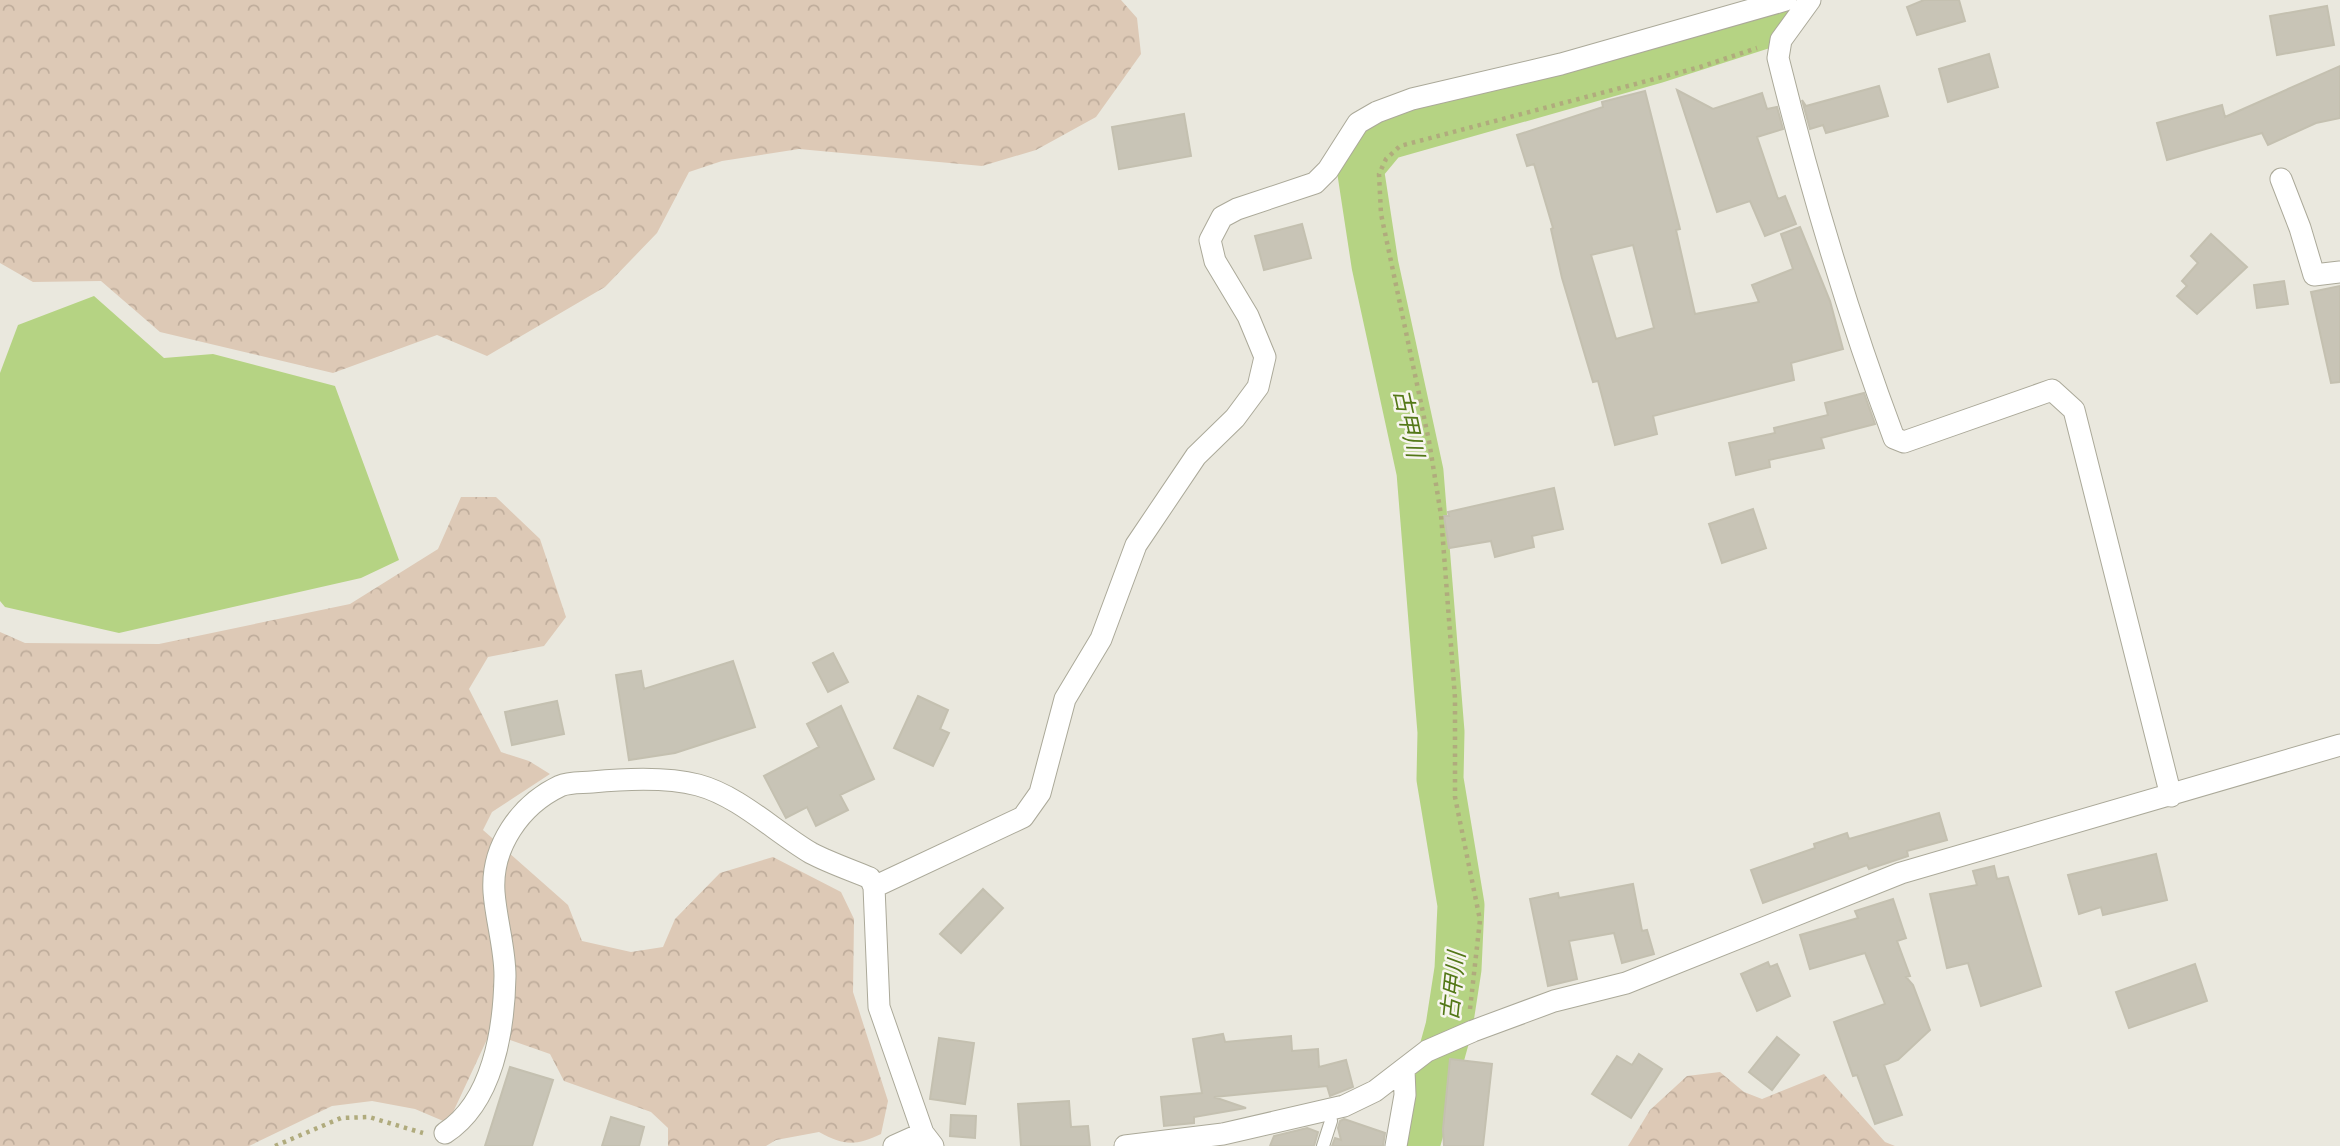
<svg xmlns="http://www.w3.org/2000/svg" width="2340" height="1146" font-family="Jost,'Noto Sans JP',sans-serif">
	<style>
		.forest { fill: url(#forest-crowns) }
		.water { fill: #b5d383 }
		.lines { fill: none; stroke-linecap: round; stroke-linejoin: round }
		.river { stroke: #b5d383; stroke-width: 47 }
		.building { fill: #c8c4b6; stroke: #c4c0b0; stroke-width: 2; fill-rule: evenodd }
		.lane-casing { stroke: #aba999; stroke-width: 14 }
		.street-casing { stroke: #aba999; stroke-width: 23 }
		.path { stroke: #b0ab7d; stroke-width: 4.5; stroke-dasharray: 3.5 5; stroke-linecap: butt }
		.lane { stroke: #fff; stroke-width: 12 }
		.street { stroke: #fff; stroke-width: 21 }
		.labels { text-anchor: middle; stroke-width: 5; stroke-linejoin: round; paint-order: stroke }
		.water-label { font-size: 23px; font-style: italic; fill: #537817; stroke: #f7f5ee }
	</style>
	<defs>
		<pattern id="forest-crowns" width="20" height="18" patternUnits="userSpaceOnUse" patternTransform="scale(1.75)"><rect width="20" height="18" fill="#ddc9b6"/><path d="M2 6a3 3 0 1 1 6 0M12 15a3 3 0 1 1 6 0" fill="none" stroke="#bfad9c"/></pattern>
	</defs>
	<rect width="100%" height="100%" fill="#eae8de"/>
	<!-- forest -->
	<path class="forest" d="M 0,0 L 1121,0 L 1137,18 L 1141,54 L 1096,117 L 1036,150 L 982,166 L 799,149 L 722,161 L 689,172 L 657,233 L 605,287 L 487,356 L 437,335 L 333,373 L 160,332 L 101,281 L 33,282 L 0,263 Z
		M 461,497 L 496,497 L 540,539 L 566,617 L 544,646 L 488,657 L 469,689 L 501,752 L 529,761 L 550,774 L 492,812 L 483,830 L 568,905 L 582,941 L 631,952 L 663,947 L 675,919 L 720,873 L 773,857 L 841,892 L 854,919 L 853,992 L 888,1101 L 881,1134 C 856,1146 844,1146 819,1132 L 776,1140 L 766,1146 L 668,1146 L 668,1128 L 651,1112 L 564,1081 L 550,1054 L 490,1033 L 448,1123 L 415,1109 L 372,1101 L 332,1106 L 249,1146 L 0,1146 L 0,632 L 25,643 L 159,644 L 350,604 L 438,549 Z
		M 1720,1072 L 1744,1092 L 1762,1099 L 1824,1074 L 1885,1142 L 1895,1146 L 1628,1146 L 1650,1110 L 1687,1076 Z"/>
	<!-- water -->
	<path class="water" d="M 94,296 L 164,358 L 213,354 L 335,386 L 399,560 L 361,578 L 119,633 L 5,607 L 0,601 L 0,373 L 18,325 Z"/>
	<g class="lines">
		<!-- river -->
		<path class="river" d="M 1416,1146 L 1449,1027 L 1458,969 L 1461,905 L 1440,779 L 1441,732 L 1420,472 L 1375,265 L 1360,167 L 1385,137 L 1656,60 L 1774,22 L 1788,0"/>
	</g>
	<!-- building -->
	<path class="building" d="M 1924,0 L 1959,0 L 1965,21 L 1917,35 L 1907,7 Z
		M 2327,6 L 2334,45 L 2277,55 L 2270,16 Z
		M 1989,54 L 1998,87 L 1948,102 L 1939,69 Z
		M 2340,66 L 2340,118 L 2316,123 L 2268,145 L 2262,133 L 2167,160 L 2157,123 L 2222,105 L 2225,117 Z
		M 1879,86 L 1888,116 L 1826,133 L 1823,125 L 1810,129 L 1802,100 L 1806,106 Z
		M 1677,90 L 1713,109 L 1762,93 L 1767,109 L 1777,107 L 1783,129 L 1757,137 L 1778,199 L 1785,196 L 1796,224 L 1765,236 L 1750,201 L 1717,212 Z
		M 1645,91 L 1680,229 L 1676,230 L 1695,314 L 1759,302 L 1752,285 L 1793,269 L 1781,234 L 1800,227 L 1830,301 L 1843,349 L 1791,363 L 1794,380 L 1653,416 L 1657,434 L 1615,445 L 1598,381 L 1593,382 L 1562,278 L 1551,229 L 1553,228 L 1534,164 L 1527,166 L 1517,135 L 1603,107 L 1602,102 ZM 1633,245 L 1654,328 L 1616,339 L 1591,255 Z
		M 1184,114 L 1191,156 L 1119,169 L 1112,127 Z
		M 1302,224 L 1311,258 L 1264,270 L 1255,236 Z
		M 2211,234 L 2247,267 L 2197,314 L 2177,296 L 2187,286 L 2182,281 L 2198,263 L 2191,256 Z
		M 2284,281 L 2288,304 L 2257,308 L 2254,285 Z
		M 2340,286 L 2340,382 L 2331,383 L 2311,292 Z
		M 1864,393 L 1875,424 L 1821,438 L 1824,448 L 1769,460 L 1770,467 L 1736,475 L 1729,443 L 1775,433 L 1774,428 L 1828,415 L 1825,403 Z
		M 1554,488 L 1563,529 L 1532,536 L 1534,547 L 1495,557 L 1491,541 L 1449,548 L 1444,516 L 1449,516 L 1448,512 Z
		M 1753,509 L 1766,548 L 1722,563 L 1709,524 Z
		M 833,653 L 848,682 L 828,692 L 813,663 Z
		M 733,661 L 755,727 L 675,753 L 629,760 L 616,675 L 641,671 L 644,689 Z
		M 918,696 L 948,710 L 940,729 L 949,733 L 933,766 L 894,748 Z
		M 557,701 L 564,734 L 512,745 L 505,712 Z
		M 841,706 L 874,779 L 840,795 L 848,810 L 816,826 L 807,807 L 786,818 L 764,776 L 819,747 L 807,724 Z
		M 1939,813 L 1947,840 L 1907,851 L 1908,856 L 1869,869 L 1867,865 L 1763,903 L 1751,870 L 1815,848 L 1814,844 L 1847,833 L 1849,839 Z
		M 2156,854 L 2167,900 L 2103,915 L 2101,907 L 2079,914 L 2068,875 Z
		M 1994,866 L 1997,879 L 2008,877 L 2041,986 L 1981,1006 L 1968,963 L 1947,968 L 1930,894 L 1977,885 L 1973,871 Z
		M 1633,884 L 1642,931 L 1647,930 L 1654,954 L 1622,963 L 1614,933 L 1569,941 L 1577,979 L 1548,986 L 1530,899 L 1558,893 L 1559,898 Z
		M 983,889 L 1003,908 L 961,953 L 940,934 Z
		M 1893,899 L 1906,938 L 1897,941 L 1910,976 L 1906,977 L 1913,985 L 1930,1030 L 1898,1060 L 1884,1065 L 1902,1115 L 1875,1124 L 1857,1075 L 1853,1076 L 1834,1022 L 1885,1004 L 1865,953 L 1810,969 L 1800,935 L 1858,918 L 1855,911 Z
		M 1768,962 L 1770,967 L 1777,964 L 1790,996 L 1757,1011 L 1741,974 Z
		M 2195,964 L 2207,1001 L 2129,1028 L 2116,992 Z
		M 1223,1034 L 1225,1042 L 1291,1036 L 1292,1051 L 1318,1049 L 1319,1067 L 1346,1060 L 1353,1087 L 1330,1096 L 1327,1086 L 1214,1097 L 1246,1108 L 1194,1117 L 1194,1123 L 1164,1126 L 1161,1097 L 1202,1093 L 1193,1039 Z
		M 1777,1037 L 1799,1055 L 1772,1090 L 1749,1072 Z
		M 939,1038 L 974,1043 L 965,1104 L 930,1099 Z
		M 1639,1054 L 1662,1069 L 1631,1118 L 1592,1094 L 1617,1056 L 1632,1065 Z
		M 1450,1059 L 1492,1064 L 1483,1146 L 1444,1146 L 1443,1129 Z
		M 510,1067 L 553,1080 L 532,1146 L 485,1146 Z
		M 1069,1101 L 1071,1127 L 1088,1126 L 1090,1146 L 1021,1146 L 1018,1104 Z
		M 951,1115 L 976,1116 L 975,1138 L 950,1136 Z
		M 611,1117 L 644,1127 L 639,1146 L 602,1146 Z
		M 1344,1119 L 1385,1133 L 1383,1146 L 1332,1146 L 1335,1138 L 1341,1140 L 1338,1128 L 1340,1121 Z
		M 1307,1128 L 1318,1132 L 1314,1146 L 1270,1146 L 1274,1136 Z"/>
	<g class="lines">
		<!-- lane casing -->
		<g class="lane-casing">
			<path id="lane" d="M 1323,1146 L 1331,1121 L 1328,1109"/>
		</g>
		<!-- street casing -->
		<g class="street-casing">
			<path id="street" d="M 1810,0 L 1781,40 L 1778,58 C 1810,187 1847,313 1894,438 L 1904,442 L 2052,390 L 2074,410 L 2171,796
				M 2281,179 L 2300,228 L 2314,275 L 2340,272
				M 874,887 L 1023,817 L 1040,793 L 1065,699 L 1101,639 L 1136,545 L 1196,456 L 1235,418 L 1258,387 L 1265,357 L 1248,316 L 1215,261 L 1210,240 L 1222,217 L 1237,209 L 1315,183 L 1328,170 L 1358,123 L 1377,112 L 1412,99 L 1561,64 L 1786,0
				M 445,1133 C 493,1102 504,1030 505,976 C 505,948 496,920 494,892 C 491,847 520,805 560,786 C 569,782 582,783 592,782 C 622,779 668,777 698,785 C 739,796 774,831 811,853 C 830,863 851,870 870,878 L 874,887 L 879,1007 L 923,1133 L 933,1146
				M 894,1146 L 923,1133
				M 1125,1146 L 1223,1134 L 1344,1106 L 1375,1091 L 1427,1051 L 1473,1031 L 1554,1001 L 1626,983 L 1901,873 L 2340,745
				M 1396,1146 L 1405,1095 L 1404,1070"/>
		</g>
		<!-- path -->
		<path class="path" d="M 1470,1009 L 1480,920 L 1455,797 L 1455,698 L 1441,515 L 1429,441 L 1381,214 L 1379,174 L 1386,159 L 1400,146 L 1700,67 L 1757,48
			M 275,1146 L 341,1118 L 369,1117 L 423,1133"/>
		<!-- lane -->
		<use href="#lane" class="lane"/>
		<!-- street -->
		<use href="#street" class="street"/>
	</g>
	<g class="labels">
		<!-- water labels -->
		<g class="water-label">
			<text transform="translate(1409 423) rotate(78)" y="8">古甲川</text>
			<text transform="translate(1453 986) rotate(-84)" y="8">古甲川</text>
		</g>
	</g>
</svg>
